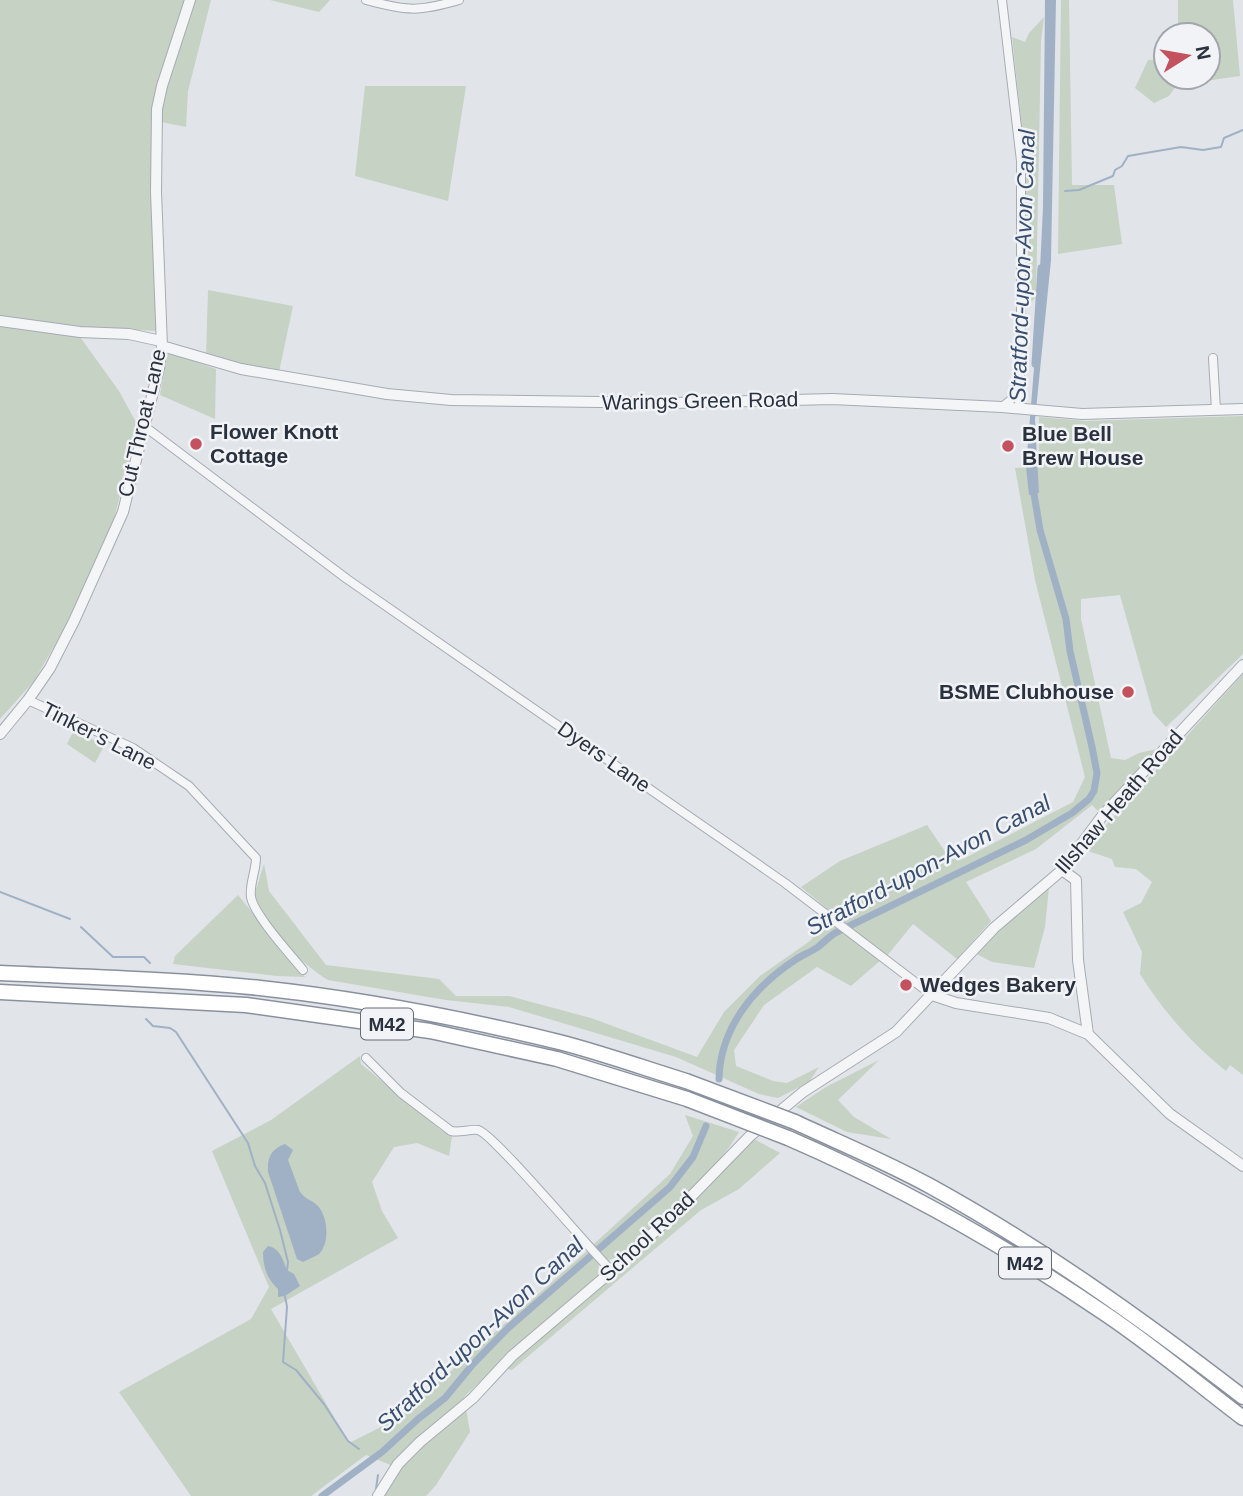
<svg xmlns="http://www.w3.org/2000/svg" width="1243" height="1496" font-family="Helvetica,sans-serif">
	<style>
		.green { fill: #c6d2c3 }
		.water { fill: #a0b1c6 }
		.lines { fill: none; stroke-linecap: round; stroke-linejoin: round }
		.stream { stroke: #a0b1c6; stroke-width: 2 }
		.canal { stroke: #a0b1c6; stroke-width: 7 }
		.minor-casing { stroke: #a7abb3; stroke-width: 10 }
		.tertiary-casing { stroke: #a7abb3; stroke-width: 12 }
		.motorway-casing { stroke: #8a919e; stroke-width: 17 }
		.minor { stroke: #f4f5f7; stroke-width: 8 }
		.tertiary { stroke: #f4f5f7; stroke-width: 10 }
		.motorway { stroke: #fff; stroke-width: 14 }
		.motorway-bridge-casing { stroke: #8a919e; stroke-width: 17; stroke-linecap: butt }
		.motorway-bridge { stroke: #fff; stroke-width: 14 }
		.poi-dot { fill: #c3515e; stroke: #f1f3f6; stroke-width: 2.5 }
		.labels { text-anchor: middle; stroke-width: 5; stroke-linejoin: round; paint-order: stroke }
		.shield { fill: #f1f3f6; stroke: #666c76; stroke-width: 2 }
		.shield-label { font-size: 19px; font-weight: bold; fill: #2b323f }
		.street-label { font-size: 21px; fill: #2b323f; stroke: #f1f3f6 }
		.poi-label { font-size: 21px; font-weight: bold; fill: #2b323f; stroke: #f1f3f6; text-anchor: start }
		.water-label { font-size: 23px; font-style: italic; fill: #394f70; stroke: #f1f3f6 }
	</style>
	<rect width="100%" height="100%" fill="#e1e4e9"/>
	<!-- green -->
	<path class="green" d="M 0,0 L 211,0 L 188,91 L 186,127 L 161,122 L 163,100 L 155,99 L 151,201 L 157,277 L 157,331 L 72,327 L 0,318 Z
		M 270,0 L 330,0 L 319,12 Z
		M 1061,0 L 1069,0 L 1072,185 L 1114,185 L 1122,244 L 1058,254 Z
		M 1178,0 L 1233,0 L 1240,76 L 1177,85 L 1169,96 L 1154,103 L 1135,88 L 1148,60 L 1166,59 L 1166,77 L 1208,77 L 1208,35 L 1178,35 Z
		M 1044,17 L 1041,41 L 1036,297 L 1028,305 L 1025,295 L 1026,164 L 1012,37 L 1025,42 L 1029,33 Z
		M 365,86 L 466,86 L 448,201 L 355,176 Z
		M 208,290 L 293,306 L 279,372 L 206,356 Z
		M 0,325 L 80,337 L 119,391 L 138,426 L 114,519 L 63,631 L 34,681 L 0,719 Z
		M 167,352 L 216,369 L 215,419 L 160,395 Z
		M 1243,416 L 1243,654 L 1166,727 L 1153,713 L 1120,595 L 1081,599 L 1081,619 L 1111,758 L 1125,760 L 1139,753 L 1161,748 L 1100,813 L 1092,805 L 1036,849 L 966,882 L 991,921 L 957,959 L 913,924 L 886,957 L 801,887 L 840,861 L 927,825 L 950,859 L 963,859 L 1073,802 L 1085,777 L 1035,580 L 1015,468 L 1039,466 L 1039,417 L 1086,421 Z
		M 1243,674 L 1243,1075 L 1230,1065 L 1226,1071 C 1192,1044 1163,1011 1140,974 L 1142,952 L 1123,912 L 1141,903 L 1152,882 L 1136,869 L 1115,867 L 1112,859 L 1088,851 L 1106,825 Z
		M 76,726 L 103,748 L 95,763 L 67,744 Z
		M 264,864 L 269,891 L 326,965 L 439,979 L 456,996 L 509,996 L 591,1018 L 697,1057 L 724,1012 L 760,976 L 810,941 L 820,930 L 822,917 L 881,960 L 851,986 L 817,967 L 764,1005 L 734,1050 L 736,1066 L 773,1081 L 787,1083 L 819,1067 L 809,1082 L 778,1098 L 759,1094 L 676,1057 L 509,1007 L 446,1000 L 328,980 C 296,960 270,930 254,896 Z
		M 1049,887 L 1045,927 L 1034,968 L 992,962 L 975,953 Z
		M 238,895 L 305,977 L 277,976 L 173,964 L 175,956 Z
		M 360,1056 L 361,1064 L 442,1131 L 452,1136 L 449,1156 L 417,1143 L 394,1147 L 372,1182 L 382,1211 L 398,1238 L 271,1309 L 349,1443 L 379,1428 L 408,1409 L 587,1251 L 599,1263 L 598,1279 L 515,1349 L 464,1397 L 470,1432 L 436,1485 L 426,1496 L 380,1496 L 398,1468 L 366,1455 L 311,1496 L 191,1496 L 119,1392 L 251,1319 L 269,1287 L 212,1151 L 271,1120 Z
		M 879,1060 L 838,1100 L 854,1117 L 891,1139 L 847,1132 L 796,1107 L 826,1087 Z
		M 685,1115 L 739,1132 C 714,1173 679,1204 643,1235 C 633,1244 621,1258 608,1260 L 593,1245 L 670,1174 L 693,1136 Z
		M 754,1139 L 780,1153 L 739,1189 L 701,1210 L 512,1370 L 504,1368 Z"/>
	<!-- water -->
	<path class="water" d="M 1045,0 L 1056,0 L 1051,260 L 1035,420 L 1039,493 L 1029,495 L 1026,467 L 1037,331 L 1043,207 Z
		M 285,1144 L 293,1150 L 288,1160 L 300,1192 C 305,1199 312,1200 318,1206 C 328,1217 330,1243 319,1254 C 315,1257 308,1259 303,1262 L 297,1259 L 268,1172 C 267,1158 271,1149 285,1144 Z
		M 268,1246 C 280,1248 283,1260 287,1270 L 294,1274 L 300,1286 L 285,1296 L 278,1297 L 278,1289 C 267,1279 263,1267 263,1252 Z"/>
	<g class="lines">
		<!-- stream -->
		<path class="stream" d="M 1065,191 L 1079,190 L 1113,176 L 1115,170 L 1122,166 L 1128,156 L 1181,147 L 1203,150 L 1221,147 L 1224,138 L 1243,130
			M 0,892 L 70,919
			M 81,927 L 113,957 L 144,957 L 150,963
			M 146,1019 L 153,1026 L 170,1028 L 176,1032 L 248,1143 L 255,1166 L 265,1183 L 280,1230 L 288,1262 L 287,1270
			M 285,1296 L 287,1307 L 283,1362 L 296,1370 L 324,1404 L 348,1441 L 359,1449
			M 376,1489 L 378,1475"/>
		<!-- canal -->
		<path class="canal" d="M 1035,364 L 1041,268
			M 719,1079 C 720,1028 754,987 795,960 C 802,955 811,952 818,947 C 824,942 829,937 835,933 L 1026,840 L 1072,813 L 1089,799 L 1094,791 L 1097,773 L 1092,747 L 1070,651 L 1066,619 L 1040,530 L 1033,488
			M 322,1496 L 382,1452 L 418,1419 L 445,1398 L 473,1364 L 508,1328 L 670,1187 L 693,1157 L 706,1126"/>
		<!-- minor casing -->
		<g class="minor-casing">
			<path id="minor" d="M 366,0 C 406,11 419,12 459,0
				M 1002,0 L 1021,161 L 1021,332 L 1019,408
				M 1213,358 L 1216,410
				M 1002,407 L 1013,398 L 1018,388
				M 144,426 L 347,579 L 785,883 L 932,995
				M 28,700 L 133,748 L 189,786 L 256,858 C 256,871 249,885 251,897 C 254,915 291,955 303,970
				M 366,1058 L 401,1093 L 451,1131 C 460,1133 469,1129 478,1130 C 493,1133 591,1251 612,1271"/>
		</g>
		<!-- tertiary casing -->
		<g class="tertiary-casing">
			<path id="tertiary" d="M 0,321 L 80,332 L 129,334 L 161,341
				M 162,346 L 241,369 L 387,394 L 451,400 L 673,403 L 832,399 L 1002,407 L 1082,414 L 1243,409
				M 0,734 L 28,700 L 50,668 L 74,621 L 123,512 L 159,368 L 162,346 L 156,192 L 157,109 L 162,86 L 190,0
				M 1062,870 L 1076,880 L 1078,960 L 1088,1034 L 1170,1114 L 1243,1166
				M 932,995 L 956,1003 L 1049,1018 L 1088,1034
				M 378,1496 L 398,1464 L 420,1442 L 473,1398 L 512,1356 L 612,1271 L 680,1208 L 750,1136 L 803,1092 L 896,1032 L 994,928 L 1062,870 L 1103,815 L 1243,665"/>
		</g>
		<!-- motorway casing -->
		<g class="motorway-casing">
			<path id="motorway" d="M 0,973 C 87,977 174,979 260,988 C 361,999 461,1018 559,1042 C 602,1053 644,1068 686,1081
				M 0,992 L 246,1005 L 430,1031 L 557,1059 L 687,1099
				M 795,1122 C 840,1143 886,1162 930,1186 C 1041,1247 1143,1320 1243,1397
				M 788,1138 C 899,1186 1004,1245 1104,1313 C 1152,1345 1197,1383 1243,1418"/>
		</g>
		<!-- minor -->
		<use href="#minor" class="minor"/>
		<!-- tertiary -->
		<use href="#tertiary" class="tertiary"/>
		<!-- motorway -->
		<use href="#motorway" class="motorway"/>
		<!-- motorway-bridge casing -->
		<g class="motorway-bridge-casing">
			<path id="motorway-bridge" d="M 686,1081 L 795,1122
				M 687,1099 L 788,1138"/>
		</g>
		<!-- motorway-bridge -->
		<use href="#motorway-bridge" class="motorway-bridge"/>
	</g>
	<!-- markers -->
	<g class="poi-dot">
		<circle cx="196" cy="444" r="7"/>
		<circle cx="1008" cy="446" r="7"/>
		<circle cx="1128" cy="692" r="7"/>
		<circle cx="906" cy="985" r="7"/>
	</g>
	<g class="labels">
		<!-- shield labels -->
		<g class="shield">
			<rect x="361" y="1008.5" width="52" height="31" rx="5"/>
			<rect x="999" y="1247.5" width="52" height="31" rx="5"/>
		</g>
		<g class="shield-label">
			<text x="387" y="1031">M42</text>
			<text x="1025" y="1270">M42</text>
		</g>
		<!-- street labels -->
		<g class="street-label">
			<text transform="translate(700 401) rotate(-1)" y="7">Warings Green Road</text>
			<text transform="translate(142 423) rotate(-77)" y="7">Cut Throat Lane</text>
			<text transform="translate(99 736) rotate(27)" y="7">Tinker's Lane</text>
			<text transform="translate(604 757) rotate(35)" y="7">Dyers Lane</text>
			<text transform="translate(1119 802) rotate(-49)" y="7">Illshaw Heath Road</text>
			<text transform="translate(647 1237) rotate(-43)" y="7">School Road</text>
		</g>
		<!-- poi labels -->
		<g class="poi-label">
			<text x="210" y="439">Flower Knott<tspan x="210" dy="24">Cottage</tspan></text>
			<text x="1022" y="441">Blue Bell<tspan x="1022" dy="24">Brew House</tspan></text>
			<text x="1114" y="699" text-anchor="end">BSME Clubhouse</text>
			<text x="920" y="992">Wedges Bakery</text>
		</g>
		<!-- water labels -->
		<g class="water-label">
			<text transform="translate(1022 266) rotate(-88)" y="8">Stratford-upon-Avon Canal</text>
			<text transform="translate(928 865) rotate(-28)" y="8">Stratford-upon-Avon Canal</text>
			<text transform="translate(480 1334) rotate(-43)" y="8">Stratford-upon-Avon Canal</text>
		</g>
	</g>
	<!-- north arrow -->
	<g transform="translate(1187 56) rotate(79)"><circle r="33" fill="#f1f3f6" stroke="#a2a6ad" stroke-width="2"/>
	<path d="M0-5L12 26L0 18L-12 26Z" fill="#c3515e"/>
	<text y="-10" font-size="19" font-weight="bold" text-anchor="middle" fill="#2b323f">N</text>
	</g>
</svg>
